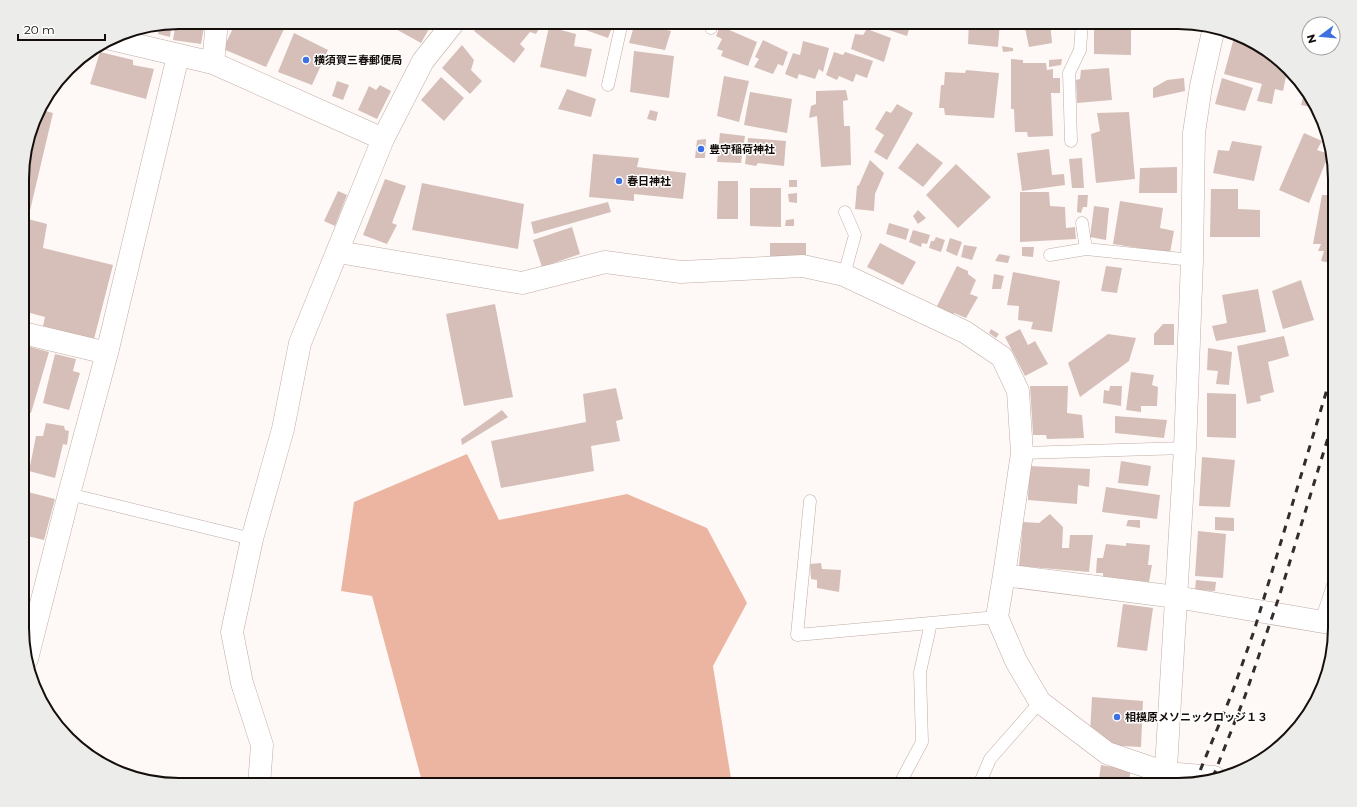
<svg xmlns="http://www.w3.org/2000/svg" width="1357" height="807" font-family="Montserrat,'Noto Sans JP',sans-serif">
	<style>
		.forest { fill: #ecb5a1 }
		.building { fill: #d6bfb8 }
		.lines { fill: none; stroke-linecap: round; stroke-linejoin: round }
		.service-casing { stroke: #c1aba3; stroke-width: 13 }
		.minor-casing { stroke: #c1aba3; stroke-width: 23 }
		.service { stroke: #fff; stroke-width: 12 }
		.minor { stroke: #fff; stroke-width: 22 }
		.rail { stroke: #332c29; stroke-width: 3; stroke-dasharray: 7 7; stroke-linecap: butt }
		.poi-dot { fill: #3e70e1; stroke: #fff; stroke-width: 1.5 }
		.labels { text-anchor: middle; stroke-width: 3; stroke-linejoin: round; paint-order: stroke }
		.poi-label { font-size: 11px; font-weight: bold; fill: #150e0b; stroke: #fff; text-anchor: start }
		.rim { fill: none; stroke: #150e0b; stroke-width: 2 }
	</style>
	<rect width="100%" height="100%" fill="#fef9f7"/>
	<!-- forest -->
	<path class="forest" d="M 467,454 L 499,520 L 627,494 L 707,528 L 747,603 L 713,666 L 732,785 L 423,785 L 372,596 L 341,591 L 354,502 Z"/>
	<!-- building -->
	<path class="building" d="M 176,22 L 205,22 L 201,44 L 173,40 Z
		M 236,22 L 279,22 L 286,25 L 266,67 L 223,49 Z
		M 383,22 L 433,22 L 421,43 Z
		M 480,22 L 543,22 L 536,34 L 530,32 L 520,44 L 525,49 L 514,63 L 474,31 Z
		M 563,22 L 614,22 L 608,38 Z
		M 674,22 L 702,22 L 703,28 L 675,30 Z
		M 726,22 L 747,22 L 744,29 Z
		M 864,22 L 911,22 L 907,36 Z
		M 969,22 L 1000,22 L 998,47 L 968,44 Z
		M 1028,22 L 1050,22 L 1052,43 L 1029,47 L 1024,23 Z
		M 1094,22 L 1131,22 L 1131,55 L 1094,54 Z
		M 172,23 L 170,37 L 158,34 L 160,26 Z
		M 635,23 L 671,31 L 665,50 L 629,43 Z
		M 720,26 L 757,42 L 748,66 L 721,56 L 723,51 L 717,49 L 722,39 L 716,36 Z
		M 549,27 L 576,34 L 574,46 L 592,49 L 586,77 L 540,67 Z
		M 867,29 L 891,38 L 884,62 L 851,49 L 855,34 L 863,35 Z
		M 294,33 L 328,50 L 312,85 L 278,72 Z
		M 1235,34 L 1257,43 L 1288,67 L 1283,91 L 1275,89 L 1272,104 L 1257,101 L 1262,84 L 1224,74 Z
		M 763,40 L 788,52 L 783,66 L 778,64 L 773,74 L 754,67 L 759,59 L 755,57 Z
		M 803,41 L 829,48 L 823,72 L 819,69 L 815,79 L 799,74 L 797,79 L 785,74 L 793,53 L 800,55 Z
		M 462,45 L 474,60 L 471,70 L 482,81 L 470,94 L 442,68 Z
		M 1002,46 L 1013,48 L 1013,51 L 1003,52 Z
		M 634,51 L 674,56 L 669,98 L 630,92 Z
		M 100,52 L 133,60 L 133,65 L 154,69 L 146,99 L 90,84 Z
		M 834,52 L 843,55 L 845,52 L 873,61 L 867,78 L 856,74 L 853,82 L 839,76 L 837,80 L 826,75 Z
		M 1011,59 L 1023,60 L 1023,63 L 1046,63 L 1047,70 L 1053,69 L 1053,78 L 1060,78 L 1060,93 L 1051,93 L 1053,136 L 1028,137 L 1027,132 L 1015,132 L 1014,109 L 1011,109 Z
		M 1062,59 L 1061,65 L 1049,67 L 1049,60 Z
		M 1109,68 L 1112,100 L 1077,103 L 1076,80 L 1080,79 L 1081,70 Z
		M 966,70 L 999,73 L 994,118 L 945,115 L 944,108 L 939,108 L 941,85 L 944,85 L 945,72 L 965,73 Z
		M 724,76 L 749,81 L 739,122 L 717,116 Z
		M 441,77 L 464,98 L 444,121 L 421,100 Z
		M 1184,78 L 1185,91 L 1153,98 L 1153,88 L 1167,80 Z
		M 1222,78 L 1253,88 L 1245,111 L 1215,104 Z
		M 1297,78 L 1314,100 L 1316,108 L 1301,105 L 1305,89 L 1295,86 Z
		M 337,81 L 349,85 L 343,100 L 332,96 Z
		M 380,85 L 391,91 L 377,119 L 358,110 L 369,86 L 376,90 Z
		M 567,89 L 596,99 L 591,117 L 558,109 Z
		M 846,90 L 848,100 L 843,101 L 844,126 L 850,126 L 851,165 L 821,167 L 817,116 L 809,118 L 811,106 L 816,104 L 816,91 Z
		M 750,92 L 792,99 L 787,133 L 744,125 Z
		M 897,104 L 913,113 L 887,160 L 874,152 L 884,135 L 875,129 L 886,111 L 891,113 Z
		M 38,109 L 53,113 L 28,219 L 47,224 L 43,248 L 113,265 L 94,339 L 43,326 L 45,317 L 23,311 L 23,159 Z
		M 650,110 L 658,112 L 656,121 L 647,119 Z
		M 1129,112 L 1135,179 L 1096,183 L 1091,134 L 1100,131 L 1097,113 Z
		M 720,133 L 745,136 L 741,163 L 717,162 Z
		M 1304,133 L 1322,141 L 1317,150 L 1329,154 L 1309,203 L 1279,190 Z
		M 748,138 L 786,141 L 784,166 L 758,163 L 756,166 L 745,164 Z
		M 706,139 L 705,158 L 695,158 L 697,140 Z
		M 1232,141 L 1262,146 L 1254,181 L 1213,173 L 1218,150 L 1229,151 Z
		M 917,143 L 943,163 L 923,187 L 898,168 Z
		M 1049,149 L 1052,175 L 1064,174 L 1065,185 L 1022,191 L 1017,153 Z
		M 593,154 L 639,158 L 637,167 L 686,173 L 683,199 L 634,194 L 634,201 L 589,197 Z
		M 1082,158 L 1084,188 L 1072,188 L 1069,159 Z
		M 870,160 L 884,173 L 875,194 L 874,211 L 855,209 L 857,186 L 859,185 Z
		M 956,164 L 991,197 L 958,228 L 926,195 Z
		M 1177,167 L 1177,193 L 1139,193 L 1140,168 Z
		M 385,179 L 406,186 L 392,223 L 397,225 L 387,244 L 363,235 Z
		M 789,180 L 797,180 L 797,187 L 789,187 Z
		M 718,181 L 738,181 L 738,219 L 717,219 Z
		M 422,183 L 524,204 L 518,249 L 412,230 Z
		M 750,188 L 781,188 L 781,227 L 750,226 Z
		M 1332,188 L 1335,188 L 1335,264 L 1321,261 L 1324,251 L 1318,251 L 1321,244 L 1313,244 L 1322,195 L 1329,195 Z
		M 1211,189 L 1238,189 L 1238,209 L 1260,210 L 1260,237 L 1210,237 Z
		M 338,191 L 347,195 L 335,226 L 324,221 Z
		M 1020,192 L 1049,192 L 1050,206 L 1065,207 L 1066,228 L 1075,227 L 1076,239 L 1020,242 Z
		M 797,193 L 797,203 L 789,202 L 788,194 Z
		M 1078,195 L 1088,195 L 1087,207 L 1083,207 L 1081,213 L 1077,212 Z
		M 1120,201 L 1163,208 L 1160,228 L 1174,231 L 1170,253 L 1113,244 Z
		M 608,202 L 611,212 L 534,234 L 531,222 Z
		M 1094,206 L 1109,208 L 1106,240 L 1090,237 Z
		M 918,210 L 926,218 L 918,224 L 913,216 Z
		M 794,219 L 794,226 L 785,226 L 786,220 Z
		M 889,223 L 909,229 L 906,240 L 886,234 Z
		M 572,227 L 580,254 L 542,267 L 533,240 Z
		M 913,230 L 930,235 L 927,244 L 922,243 L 921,247 L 909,242 Z
		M 936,237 L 945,240 L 941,252 L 929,248 L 931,241 L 934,241 Z
		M 950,238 L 962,242 L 957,256 L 946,251 Z
		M 770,243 L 806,243 L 806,258 L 770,256 Z
		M 880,243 L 916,262 L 903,285 L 867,267 Z
		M 964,245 L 977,247 L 972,260 L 961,257 Z
		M 1022,247 L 1034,247 L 1033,257 L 1022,256 Z
		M 999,254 L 1010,256 L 1008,263 L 995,261 Z
		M 957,266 L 968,271 L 968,274 L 976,280 L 970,294 L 978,297 L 966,318 L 954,313 L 953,317 L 937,306 Z
		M 1106,266 L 1122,268 L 1117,293 L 1101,291 Z
		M 1013,272 L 1060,281 L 1052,332 L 1031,329 L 1033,322 L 1018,320 L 1019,306 L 1007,305 Z
		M 994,274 L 1004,276 L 1001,289 L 992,289 Z
		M 1301,280 L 1314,320 L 1283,329 L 1272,291 Z
		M 1258,289 L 1266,332 L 1216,341 L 1212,326 L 1227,323 L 1222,295 Z
		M 495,304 L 513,397 L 464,406 L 446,314 Z
		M 1163,324 L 1174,324 L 1174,345 L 1154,345 L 1154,334 Z
		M 991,329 L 999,334 L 996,338 L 989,333 Z
		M 1020,329 L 1028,345 L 1035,341 L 1048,364 L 1025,376 L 1005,337 Z
		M 1108,334 L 1136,338 L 1129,361 L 1080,397 L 1068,363 Z
		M 1284,336 L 1289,356 L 1268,362 L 1274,392 L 1260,396 L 1261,401 L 1247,404 L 1237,346 Z
		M 23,345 L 49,352 L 31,413 L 23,410 Z
		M 1208,348 L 1232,352 L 1229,385 L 1216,384 L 1218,371 L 1207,370 Z
		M 55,354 L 76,359 L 73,371 L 80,373 L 69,410 L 43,403 Z
		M 1131,372 L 1154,375 L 1152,385 L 1158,387 L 1157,406 L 1141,406 L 1141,412 L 1126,410 Z
		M 1030,386 L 1068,386 L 1067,413 L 1082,415 L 1084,438 L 1047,439 L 1046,435 L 1033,435 Z
		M 1110,386 L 1122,386 L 1121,406 L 1103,403 L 1104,390 L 1109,391 Z
		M 616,388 L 623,419 L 616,421 L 620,441 L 591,446 L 594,471 L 501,488 L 491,441 L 586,422 L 583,394 Z
		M 1207,393 L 1236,394 L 1236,438 L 1207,437 Z
		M 502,410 L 508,417 L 462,445 L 461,439 Z
		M 1115,416 L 1167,420 L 1164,438 L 1115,433 Z
		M 46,423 L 64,426 L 65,430 L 69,431 L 67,445 L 63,444 L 55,478 L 29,471 L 36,436 L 43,436 Z
		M 23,439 L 29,441 L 27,453 L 23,453 Z
		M 1202,457 L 1235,460 L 1230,507 L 1199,506 Z
		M 1121,461 L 1151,466 L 1148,486 L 1118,483 Z
		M 1029,466 L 1090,469 L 1089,487 L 1078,485 L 1077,504 L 1028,500 Z
		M 1106,487 L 1160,495 L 1157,519 L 1102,512 Z
		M 24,491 L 55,499 L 44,540 L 23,535 Z
		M 1050,514 L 1063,527 L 1062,548 L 1069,548 L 1070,535 L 1093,535 L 1089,572 L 1019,566 L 1023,522 L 1039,523 Z
		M 1215,517 L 1234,518 L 1234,531 L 1215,530 Z
		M 1128,520 L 1140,520 L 1140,528 L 1126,526 Z
		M 1198,531 L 1226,534 L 1223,578 L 1195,576 Z
		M 1126,543 L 1150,545 L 1148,565 L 1152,565 L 1149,582 L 1103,577 L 1103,573 L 1096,573 L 1097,558 L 1103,558 L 1106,544 L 1126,546 Z
		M 821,563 L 822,569 L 841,570 L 839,592 L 817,588 L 817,580 L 811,579 L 810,564 Z
		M 1196,580 L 1216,582 L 1215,591 L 1195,590 Z
		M 1123,604 L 1153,608 L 1147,651 L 1117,647 Z
		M 1092,697 L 1143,701 L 1141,747 L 1102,745 L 1102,735 L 1090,734 Z
		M 1101,765 L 1131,770 L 1128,785 L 1098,785 Z"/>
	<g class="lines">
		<!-- service casing -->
		<g class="service-casing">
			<path id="service" d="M 710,22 L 711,28
				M 608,85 L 622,22
				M 1071,141 L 1069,73 L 1080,50 L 1082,22
				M 1082,223 L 1086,249
				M 1050,255 L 1086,249 L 1192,260
				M 844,275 L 855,235 L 845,212
				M 1022,453 L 1185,448
				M 69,494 L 252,539
				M 810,501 L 797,635 L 997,617
				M 1321,621 L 1335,579
				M 899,785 L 922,742 L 920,672 L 931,623
				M 979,785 L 990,759 L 1040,702"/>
		</g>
		<!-- minor casing -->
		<g class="minor-casing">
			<path id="minor" d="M 111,39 L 213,63 L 383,139
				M 213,63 L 217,22
				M 338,252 L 522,283 L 605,262 L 681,272 L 803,266 L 844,275 L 965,332 L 1002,357 L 1018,391 L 1022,453 L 1004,575 L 1176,597 L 1335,624
				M 23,333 L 107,353
				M 1004,575 L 997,617 L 1016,661 L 1040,702 L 1107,753 L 1166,773 L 1214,777
				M 27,659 L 69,494 L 107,353 L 178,56
				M 259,785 L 262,745 L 242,683 L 232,632 L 252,539 L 283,429 L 300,343 L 383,139 L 423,61 L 454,22
				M 1165,785 L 1185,448 L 1192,260 L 1194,133 L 1201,86 L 1214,27"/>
		</g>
		<!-- service -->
		<use href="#service" class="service"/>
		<!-- minor -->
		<use href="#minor" class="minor"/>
		<!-- rail -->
		<path class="rail" d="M 1213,777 L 1245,696 L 1279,597 L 1335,415
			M 1195,783 L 1232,693 L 1254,631 L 1335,363"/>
	</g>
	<!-- markers -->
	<g class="poi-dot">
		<circle cx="306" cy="60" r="4"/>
		<circle cx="701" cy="149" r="4"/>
		<circle cx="619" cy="181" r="4"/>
		<circle cx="1117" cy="717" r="4"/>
	</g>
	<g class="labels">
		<!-- poi labels -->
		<g class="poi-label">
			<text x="314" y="64">横須賀三春郵便局</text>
			<text x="709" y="153">豊守稲荷神社</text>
			<text x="627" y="185">春日神社</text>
			<text x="1125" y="721">相模原メソニックロッジ１３</text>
		</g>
	</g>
	<!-- crop -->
	<path d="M0 0H1357V807H0ZM179 29H1178A150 150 0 0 1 1328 179V628A150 150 0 0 1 1178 778H179A150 150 0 0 1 29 628V179A150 150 0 0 1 179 29Z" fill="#ececeb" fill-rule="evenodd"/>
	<path class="rim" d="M179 29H1178A150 150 0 0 1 1328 179V628A150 150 0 0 1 1178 778H179A150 150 0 0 1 29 628V179A150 150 0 0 1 179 29Z"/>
	<!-- north arrow -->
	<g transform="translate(1321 36) rotate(254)"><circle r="19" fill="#ffffff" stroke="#a19f9d"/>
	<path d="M0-3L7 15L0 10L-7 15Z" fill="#3e70e1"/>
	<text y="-6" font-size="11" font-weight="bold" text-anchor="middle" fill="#150e0b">N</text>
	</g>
	<!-- scale -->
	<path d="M18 34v6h87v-6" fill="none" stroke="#150e0b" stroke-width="2"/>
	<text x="24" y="34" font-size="12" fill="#150e0b" stroke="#ffffff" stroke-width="3" paint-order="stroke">20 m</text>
</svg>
